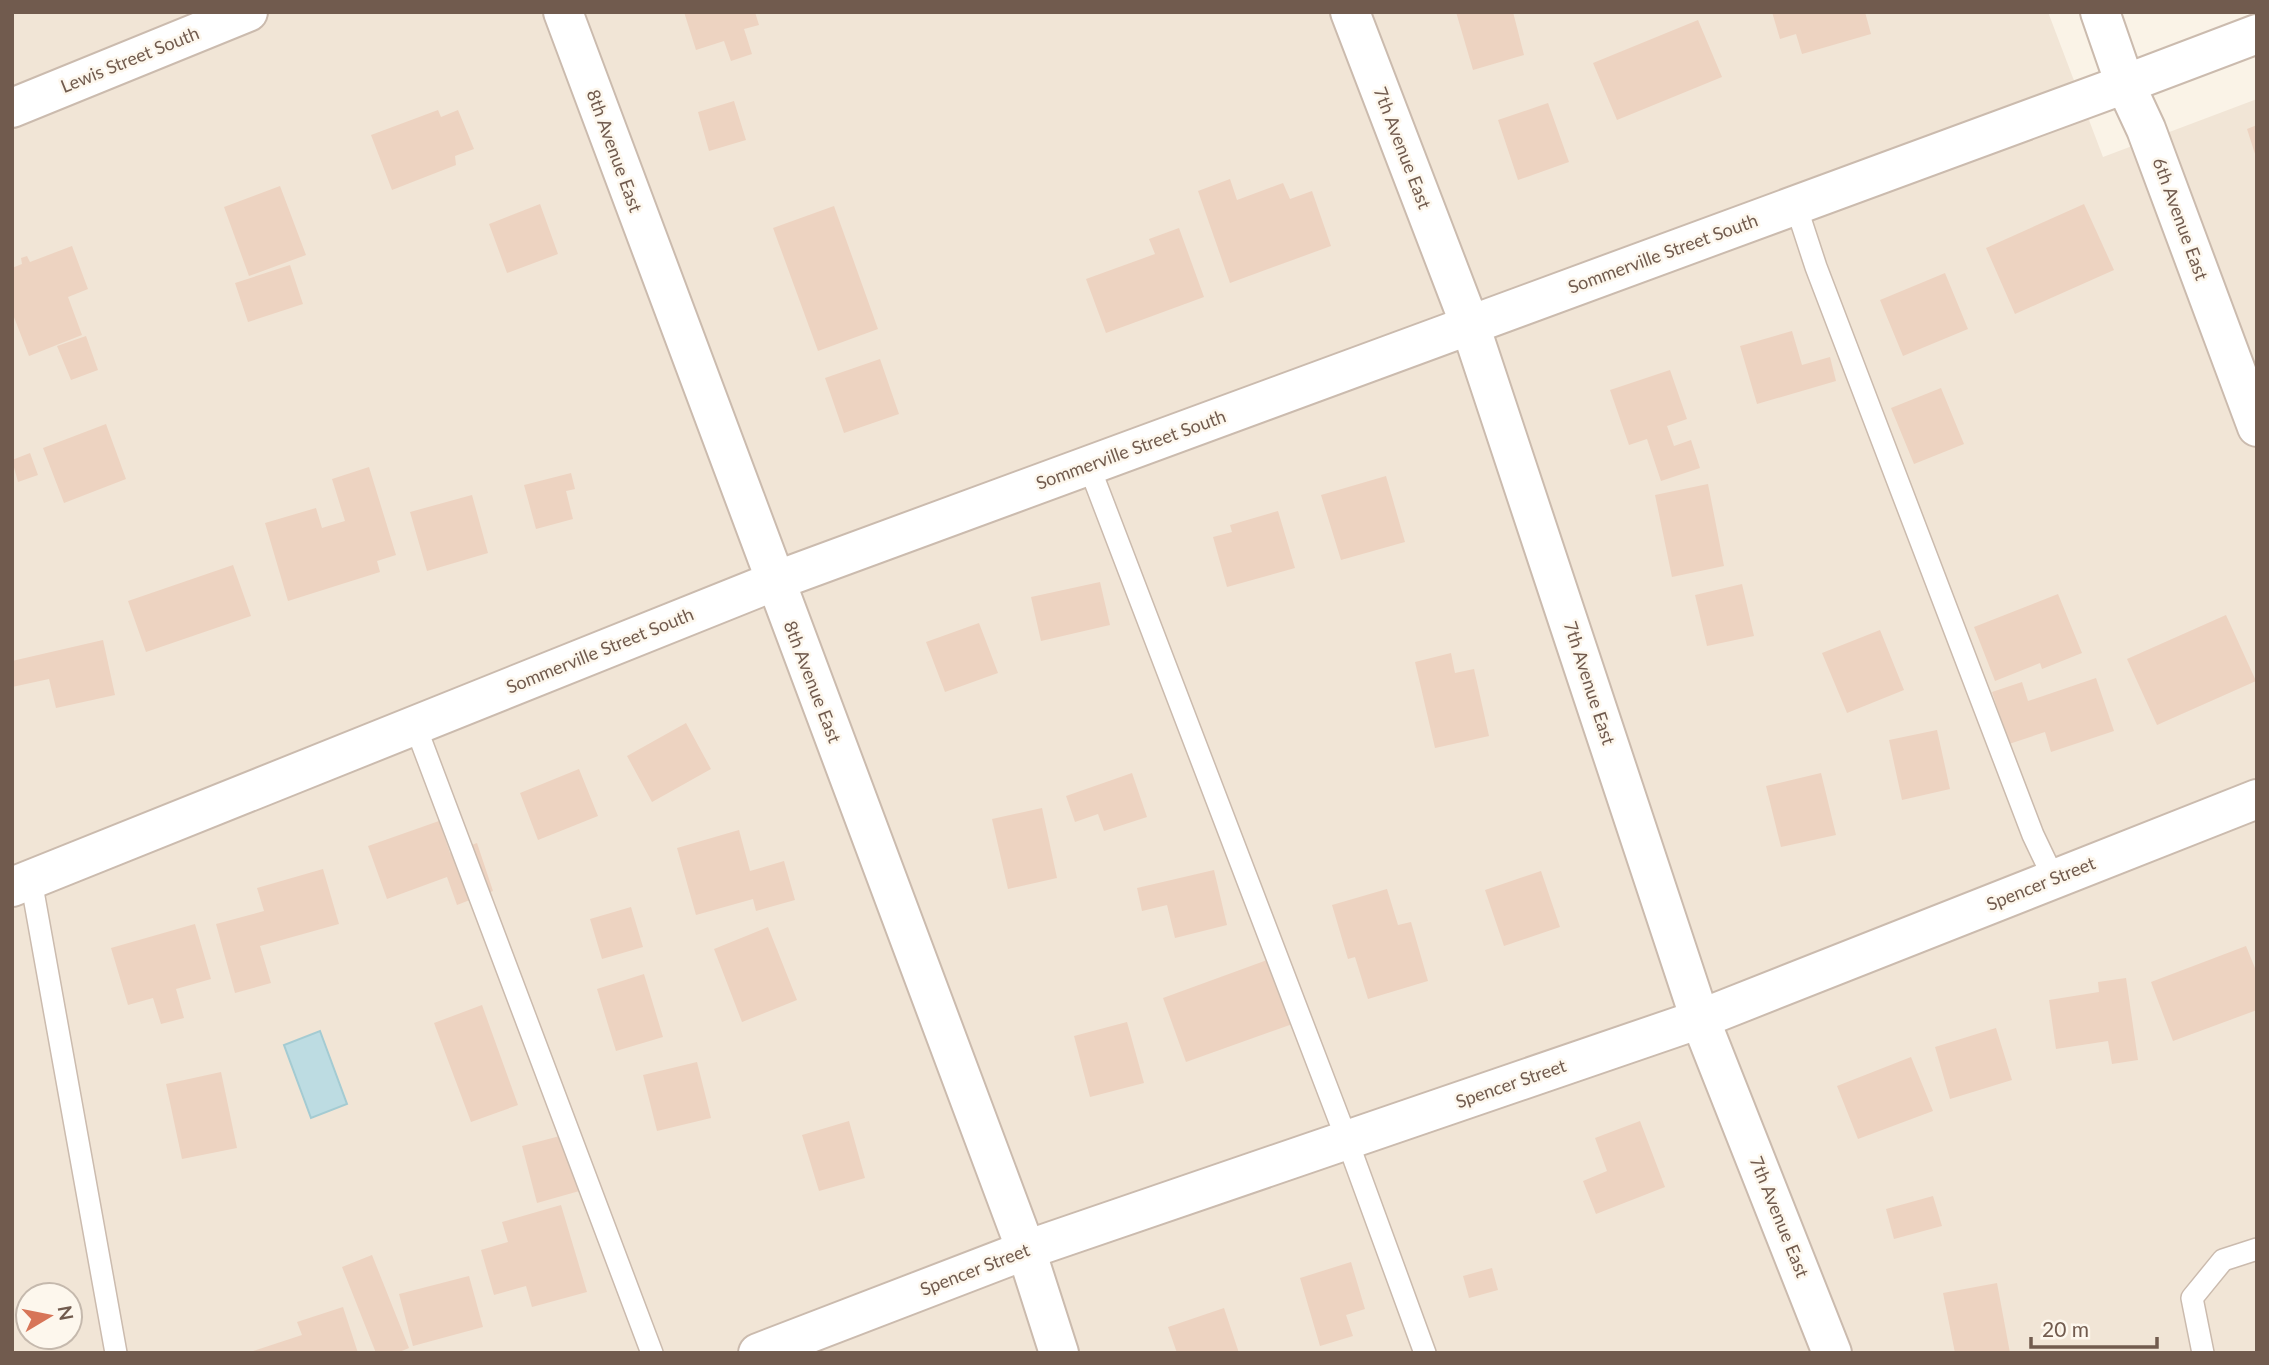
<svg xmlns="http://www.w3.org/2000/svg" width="2269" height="1365" font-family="Lato,sans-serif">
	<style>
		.residential { fill: #f1e5d6; fill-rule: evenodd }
		.water { fill: #bddce2; stroke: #a4cbd2; stroke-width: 2 }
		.building { fill: #edd3c1 }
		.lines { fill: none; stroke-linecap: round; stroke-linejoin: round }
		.service-casing { stroke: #cbbbae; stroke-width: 24 }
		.minor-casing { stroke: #cbbbae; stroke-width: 42 }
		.tertiary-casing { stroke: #cbbbae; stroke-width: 42 }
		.service { stroke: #fff; stroke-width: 21 }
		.minor { stroke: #fff; stroke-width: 38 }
		.tertiary { stroke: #fff; stroke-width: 38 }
		.labels { text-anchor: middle; stroke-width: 5; stroke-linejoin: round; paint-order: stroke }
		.street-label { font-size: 18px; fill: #715b4e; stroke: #fdf7ed }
	</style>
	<rect width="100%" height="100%" fill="#faf3e7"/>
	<!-- residential -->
	<path class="residential" d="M 12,12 L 2048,12 L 2103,157 L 2257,99 L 2257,1353 L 12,1353 ZM 28,1295 L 70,1295 L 70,1337 L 28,1337 Z"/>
	<!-- water -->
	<path class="water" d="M 320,1031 L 347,1104 L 311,1118 L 284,1045 Z"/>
	<!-- building -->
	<path class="building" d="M 684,12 L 755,12 L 759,25 L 744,29 L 752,54 L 731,61 L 724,41 L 696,50 Z
		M 1456,12 L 1513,12 L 1524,55 L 1473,70 Z
		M 1772,12 L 1865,12 L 1871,34 L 1802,54 L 1796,34 L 1780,39 Z
		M 1698,20 L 1722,77 L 1617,120 L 1593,63 Z
		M 734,101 L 746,140 L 709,151 L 698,112 Z
		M 1548,103 L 1569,162 L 1518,180 L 1498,120 Z
		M 438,110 L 441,117 L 458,110 L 474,149 L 455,156 L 456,165 L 392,190 L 371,135 Z
		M 2257,125 L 2257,157 L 2256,157 L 2247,129 Z
		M 1230,179 L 1237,200 L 1283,183 L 1290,199 L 1312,191 L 1331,246 L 1230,283 L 1198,191 Z
		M 280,186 L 306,255 L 249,276 L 224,207 Z
		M 540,204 L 558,254 L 507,273 L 489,224 Z
		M 2084,204 L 2114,270 L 2015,314 L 1986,248 Z
		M 834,206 L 878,329 L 818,351 L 773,228 Z
		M 1179,228 L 1204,297 L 1106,333 L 1086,279 L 1155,254 L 1149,239 Z
		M 72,246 L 88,289 L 68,297 L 82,335 L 29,356 L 12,312 L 12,268 L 22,264 L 21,258 L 27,256 L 30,262 Z
		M 290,265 L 303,304 L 248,322 L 235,283 Z
		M 1945,273 L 1968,329 L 1903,356 L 1880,300 Z
		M 1792,331 L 1802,365 L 1830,357 L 1836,381 L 1757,404 L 1740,346 Z
		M 86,336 L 98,370 L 71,380 L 57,346 Z
		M 880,359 L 899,414 L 844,433 L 825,378 Z
		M 1670,370 L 1687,419 L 1667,426 L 1674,446 L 1691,440 L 1700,468 L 1661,481 L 1647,439 L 1629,445 L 1610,390 Z
		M 1941,388 L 1964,444 L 1914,464 L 1891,408 Z
		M 106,424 L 126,479 L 64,503 L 43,448 Z
		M 30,453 L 38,475 L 18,482 L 12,460 Z
		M 369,467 L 396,555 L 377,561 L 380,572 L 288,601 L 265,523 L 316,508 L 322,528 L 345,521 L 332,479 Z
		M 571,473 L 575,489 L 566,491 L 573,519 L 536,529 L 524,485 Z
		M 1386,476 L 1405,542 L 1341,560 L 1321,495 Z
		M 1708,484 L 1724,566 L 1672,577 L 1655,495 Z
		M 472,495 L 488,553 L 427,571 L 410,512 Z
		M 1278,511 L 1295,568 L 1227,587 L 1213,537 L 1232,532 L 1230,525 Z
		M 233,565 L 251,616 L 146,652 L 128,601 Z
		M 1100,582 L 1110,625 L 1041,641 L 1031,597 Z
		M 1742,584 L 1754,636 L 1707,646 L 1695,595 Z
		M 2058,594 L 2082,653 L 2042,669 L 2040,663 L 1995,681 L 1974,627 Z
		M 2226,615 L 2256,681 L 2157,725 L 2127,659 Z
		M 979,623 L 998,673 L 945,692 L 926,642 Z
		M 1880,630 L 1904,690 L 1847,713 L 1822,653 Z
		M 103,640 L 115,695 L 56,708 L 49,679 L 12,687 L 12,661 Z
		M 1451,653 L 1455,673 L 1474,669 L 1489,736 L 1435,748 L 1415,662 Z
		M 2096,678 L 2114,731 L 2051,752 L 2045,732 L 2009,744 L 1992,692 L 2022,682 L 2028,701 Z
		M 686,723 L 711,769 L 652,802 L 627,756 Z
		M 1937,730 L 1950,789 L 1902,800 L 1889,740 Z
		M 579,769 L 598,816 L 538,840 L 520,793 Z
		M 1132,773 L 1147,817 L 1104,831 L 1098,814 L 1075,822 L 1066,796 Z
		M 1821,773 L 1836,835 L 1781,847 L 1766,786 Z
		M 1042,808 L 1057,878 L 1008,889 L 992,819 Z
		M 439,821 L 450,853 L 477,843 L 493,891 L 457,905 L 447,877 L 387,899 L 368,846 Z
		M 739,830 L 750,871 L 784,861 L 795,900 L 756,911 L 753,899 L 696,915 L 677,848 Z
		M 323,869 L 339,924 L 260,946 L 271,983 L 235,993 L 216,924 L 264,911 L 257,888 Z
		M 1214,870 L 1227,925 L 1175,938 L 1167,905 L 1142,911 L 1137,888 Z
		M 1541,871 L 1560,927 L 1504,946 L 1485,890 Z
		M 1387,889 L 1398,925 L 1411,922 L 1428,981 L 1368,999 L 1355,957 L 1348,959 L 1332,905 Z
		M 631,907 L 643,947 L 602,959 L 590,919 Z
		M 195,924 L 211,979 L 176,989 L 184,1018 L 161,1024 L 153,998 L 128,1005 L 111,948 Z
		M 768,927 L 797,1000 L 742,1022 L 714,949 Z
		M 2246,946 L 2257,973 L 2257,1010 L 2173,1041 L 2151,982 Z
		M 1278,956 L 1301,1021 L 1186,1062 L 1163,998 Z
		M 644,974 L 663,1037 L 616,1051 L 597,989 Z
		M 2126,978 L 2138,1060 L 2112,1064 L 2108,1041 L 2056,1049 L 2049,1000 L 2099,992 L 2098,982 Z
		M 482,1005 L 518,1105 L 471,1122 L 434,1023 Z
		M 1127,1022 L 1144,1083 L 1090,1097 L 1074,1036 Z
		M 1996,1028 L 2012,1080 L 1950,1099 L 1935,1047 Z
		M 1911,1057 L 1933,1111 L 1858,1139 L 1837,1086 Z
		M 697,1062 L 711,1118 L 657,1131 L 643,1075 Z
		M 221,1072 L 237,1148 L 182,1159 L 166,1084 Z
		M 849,1121 L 865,1178 L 819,1191 L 802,1135 Z
		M 1640,1121 L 1665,1187 L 1596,1214 L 1583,1181 L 1607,1171 L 1595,1138 Z
		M 575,1132 L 590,1188 L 537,1203 L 522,1146 Z
		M 1933,1196 L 1942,1226 L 1894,1239 L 1886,1209 Z
		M 561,1205 L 587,1292 L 532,1307 L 526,1286 L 494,1295 L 481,1250 L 508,1242 L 502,1222 Z
		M 372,1255 L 409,1348 L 397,1353 L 376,1353 L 342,1267 Z
		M 1351,1262 L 1365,1309 L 1346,1315 L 1353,1336 L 1320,1346 L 1300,1278 Z
		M 1492,1268 L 1498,1290 L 1469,1298 L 1463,1276 Z
		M 469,1276 L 483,1327 L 413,1346 L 399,1294 Z
		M 1997,1283 L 2010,1353 L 1955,1353 L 1943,1293 Z
		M 343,1307 L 358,1353 L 247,1353 L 302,1335 L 297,1322 Z
		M 1224,1308 L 1239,1353 L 1177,1353 L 1168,1327 Z"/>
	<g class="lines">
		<!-- service casing -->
		<g class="service-casing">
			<path id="service" d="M 1796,206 L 1816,267 L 2033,835 L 2054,879
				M 1089,466 L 1347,1140 L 1425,1353
				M 415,725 L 652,1353
				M 31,880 L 116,1353
				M 2203,1353 L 2192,1298 L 2223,1260 L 2257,1249"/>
		</g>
		<!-- minor casing -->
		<g class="minor-casing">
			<path id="minor" d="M 563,12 L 1026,1250 L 1059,1353
				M 1350,12 L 1470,325 L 1700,1019 L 1832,1353
				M 12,108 L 248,12
				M 12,887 L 775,581 L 2125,84 L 2257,34"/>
		</g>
		<!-- tertiary casing -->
		<g class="tertiary-casing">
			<path id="tertiary" d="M 2100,12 L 2125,84 L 2146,129 L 2257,427
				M 758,1353 L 1026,1250 L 1700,1019 L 2257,799"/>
		</g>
		<!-- service -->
		<use href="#service" class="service"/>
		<!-- minor -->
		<use href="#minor" class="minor"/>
		<!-- tertiary -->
		<use href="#tertiary" class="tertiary"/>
	</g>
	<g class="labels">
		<!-- street labels -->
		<g class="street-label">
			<text transform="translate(130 60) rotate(-22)" y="6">Lewis Street South</text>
			<text transform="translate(1402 148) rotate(69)" y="6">7th Avenue East</text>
			<text transform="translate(614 151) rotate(70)" y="6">8th Avenue East</text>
			<text transform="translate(2180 219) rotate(70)" y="6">6th Avenue East</text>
			<text transform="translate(1663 254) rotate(-20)" y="6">Sommerville Street South</text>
			<text transform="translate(1131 450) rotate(-20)" y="6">Sommerville Street South</text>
			<text transform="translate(600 651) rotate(-22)" y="6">Sommerville Street South</text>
			<text transform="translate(812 682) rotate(69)" y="6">8th Avenue East</text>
			<text transform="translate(1589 683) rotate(72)" y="6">7th Avenue East</text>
			<text transform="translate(2041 884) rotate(-22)" y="6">Spencer Street</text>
			<text transform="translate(1511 1084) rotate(-19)" y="6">Spencer Street</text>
			<text transform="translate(1779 1217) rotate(68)" y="6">7th Avenue East</text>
			<text transform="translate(975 1270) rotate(-21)" y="6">Spencer Street</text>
		</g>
	</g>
	<!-- border -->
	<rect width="2269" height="1365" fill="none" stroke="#715b4e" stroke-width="28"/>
	<!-- north arrow -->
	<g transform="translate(49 1316) rotate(80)"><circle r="33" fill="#fdf7ed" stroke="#c5b9ad" stroke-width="2"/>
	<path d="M0-5L12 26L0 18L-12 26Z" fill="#d77558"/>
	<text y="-10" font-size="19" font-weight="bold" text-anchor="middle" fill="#715b4e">N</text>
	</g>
	<!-- scale -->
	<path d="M2031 1337v10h126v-10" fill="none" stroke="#715b4e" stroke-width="3.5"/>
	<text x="2042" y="1337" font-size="21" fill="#715b4e" stroke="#fdf7ed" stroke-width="5" paint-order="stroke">20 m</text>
</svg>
